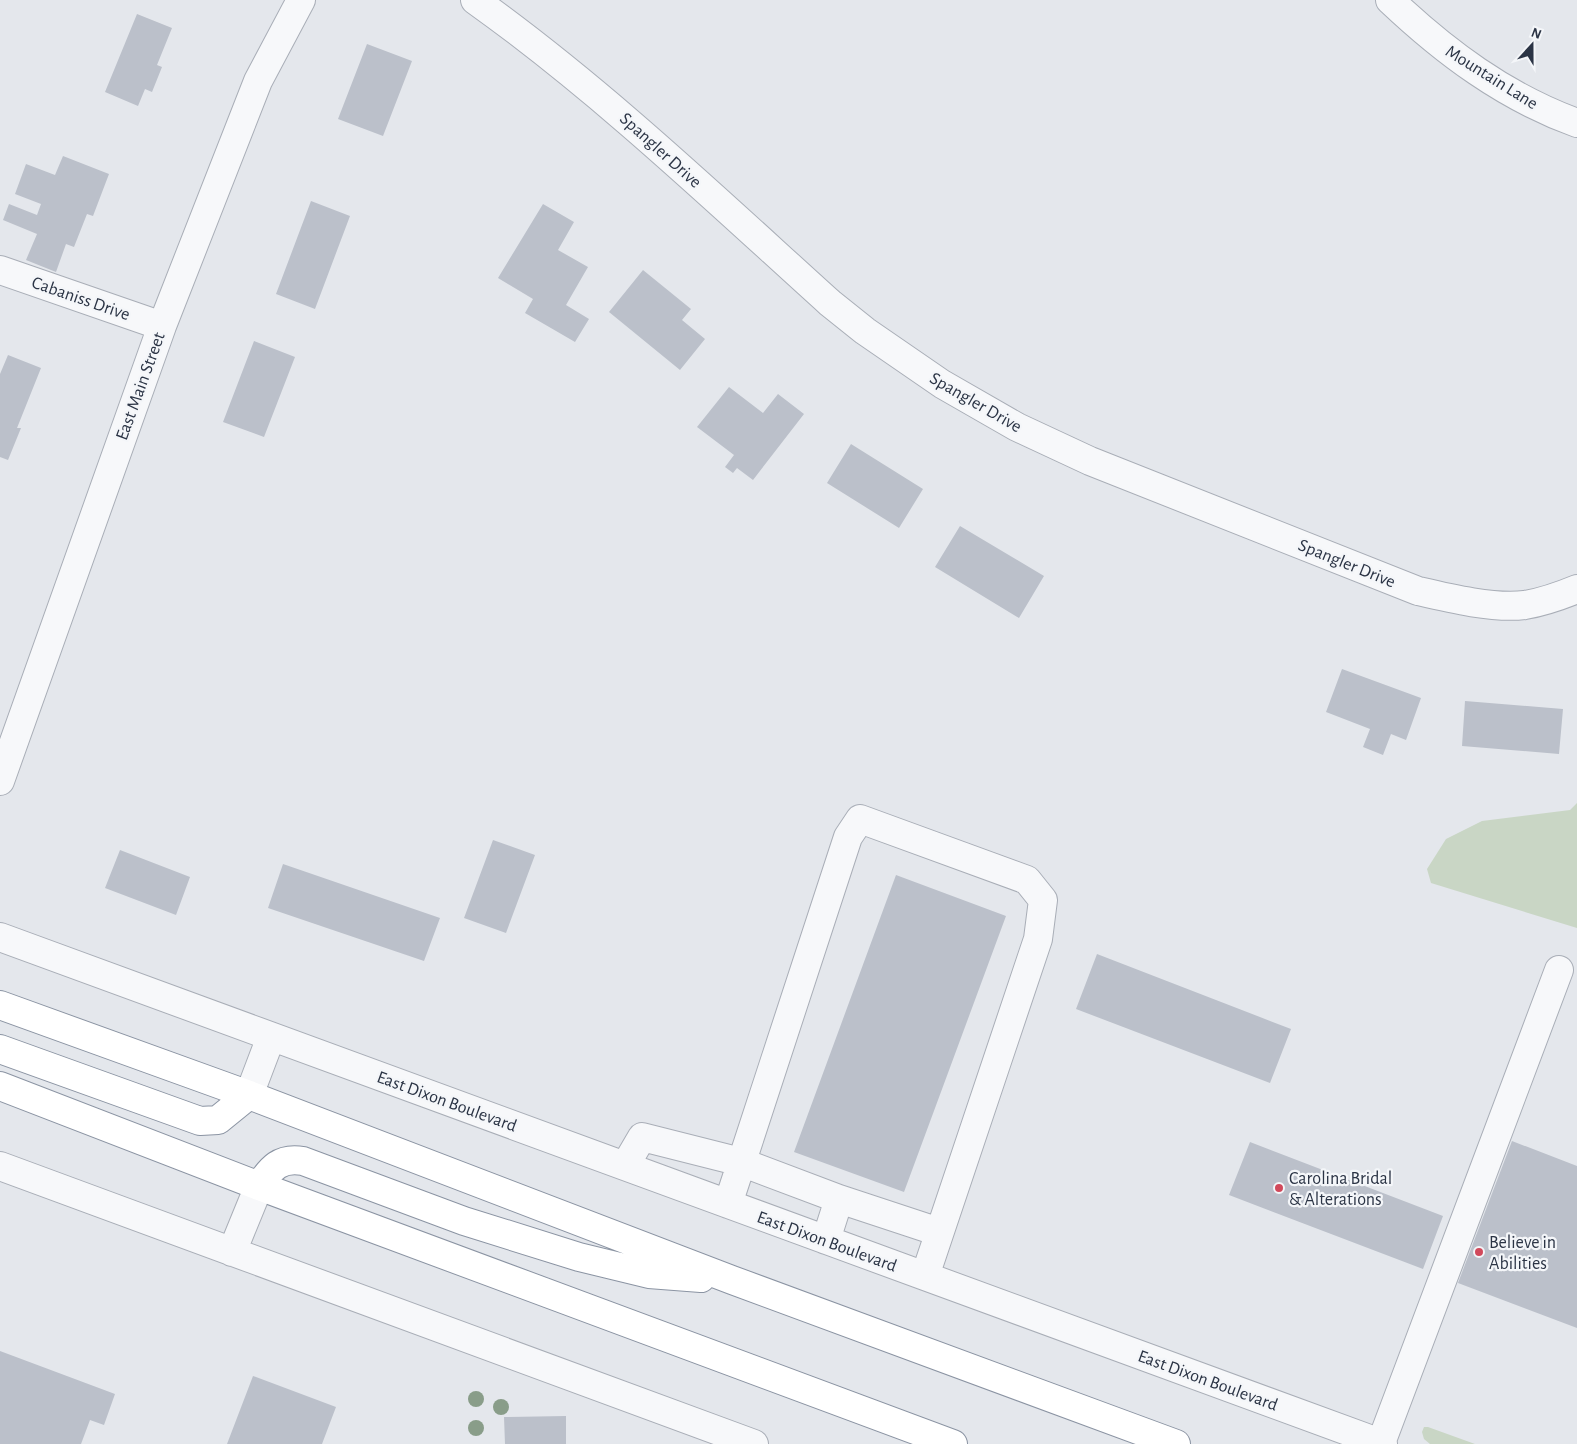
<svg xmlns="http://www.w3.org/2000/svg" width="1577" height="1444" font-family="'Alegreya Sans',sans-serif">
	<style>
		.green { fill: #c9d6c5 }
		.building { fill: #bbc0ca }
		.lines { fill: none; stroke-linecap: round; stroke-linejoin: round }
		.minor-casing { stroke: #a9aeb7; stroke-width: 30 }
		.highway-casing { stroke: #8b94a3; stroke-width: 30 }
		.minor { stroke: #f7f8fa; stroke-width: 28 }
		.highway { stroke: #fff; stroke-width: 28 }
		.tree { fill: #899d89 }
		.poi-dot { fill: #d1495b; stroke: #f4f6f9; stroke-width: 2 }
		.labels { text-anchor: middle; stroke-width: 4.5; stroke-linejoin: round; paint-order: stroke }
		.street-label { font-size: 18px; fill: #2b3445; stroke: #f4f6f9 }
		.poi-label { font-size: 18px; fill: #2b3445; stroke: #f4f6f9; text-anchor: start }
	</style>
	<rect width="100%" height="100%" fill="#e4e7ec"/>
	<!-- green -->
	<path class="green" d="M 1577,803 L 1577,928 L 1431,883 L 1427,869 L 1446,839 L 1482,821 L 1570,810 Z
		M 1424,1427 L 1428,1427 L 1475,1444 L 1430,1444 L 1424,1439 L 1422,1432 Z"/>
	<!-- building -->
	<path class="building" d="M 137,14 L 172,28 L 157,65 L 162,67 L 152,92 L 145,89 L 138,106 L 105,92 Z
		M 367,44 L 412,61 L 383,136 L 338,119 Z
		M 63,156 L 109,174 L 93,216 L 87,214 L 74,247 L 66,244 L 56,272 L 26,260 L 37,234 L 3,220 L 9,204 L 37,215 L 41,204 L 15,194 L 26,164 L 55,175 Z
		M 311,201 L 350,216 L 315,309 L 276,294 Z
		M 543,204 L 574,222 L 558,250 L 588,267 L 566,305 L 589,319 L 575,342 L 525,313 L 533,299 L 498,278 Z
		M 643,270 L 691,309 L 682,320 L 705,339 L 680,370 L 609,312 Z
		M 254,341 L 295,357 L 264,437 L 223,422 Z
		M 8,355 L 41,368 L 17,428 L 21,428 L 8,460 L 0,457 L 0,374 Z
		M 729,387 L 763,413 L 778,394 L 804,414 L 753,480 L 737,468 L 733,473 L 725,467 L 734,455 L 697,427 Z
		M 851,444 L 923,489 L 899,528 L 827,483 Z
		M 960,526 L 1044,576 L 1019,618 L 935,567 Z
		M 1342,669 L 1421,698 L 1406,740 L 1391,734 L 1383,755 L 1363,747 L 1370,729 L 1326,712 Z
		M 1465,701 L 1563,709 L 1559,754 L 1462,746 Z
		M 493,840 L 535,855 L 506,933 L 464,918 Z
		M 120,850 L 190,877 L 176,915 L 105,888 Z
		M 283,864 L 440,918 L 424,961 L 268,908 Z
		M 896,875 L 1006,916 L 904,1192 L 794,1152 Z
		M 1097,954 L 1291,1029 L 1270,1083 L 1076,1009 Z
		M 1512,1141 L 1577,1166 L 1577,1328 L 1458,1283 Z
		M 1250,1142 L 1443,1216 L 1423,1269 L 1229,1195 Z
		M 0,1351 L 115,1394 L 104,1425 L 90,1420 L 81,1444 L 0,1444 Z
		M 253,1376 L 336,1407 L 322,1444 L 227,1444 Z
		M 566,1416 L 566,1444 L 505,1444 L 504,1417 Z"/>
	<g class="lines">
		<!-- minor casing -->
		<g class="minor-casing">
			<path id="minor" d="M 475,0 C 602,91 715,199 830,303 L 865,331 L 942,384 L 1017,427 L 1090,461 L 1418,591 C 1448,598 1494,609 1525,605 C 1543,602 1560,596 1577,589
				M 1390,0 C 1445,52 1505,97 1577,123
				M 0,270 L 162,326
				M 0,781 L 162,326 L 258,81 L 301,0
				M 0,937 L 1383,1444
				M 249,1095 L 271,1037
				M 0,1166 L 754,1444
				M 625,1166 L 642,1137 L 741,1162 L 839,1199
				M 728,1204 L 848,837 L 860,819 L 1027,880 L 1043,900 L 1038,939 L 925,1276
				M 826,1240 L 839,1199 L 939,1232
				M 232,1252 L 259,1186
				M 1381,1443 L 1559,970"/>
		</g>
		<!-- highway casing -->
		<g class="highway-casing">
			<path id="highway" d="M 0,1005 L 249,1095 L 732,1280 L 1176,1444
				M 0,1049 L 200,1121 L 218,1120 L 249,1095
				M 0,1086 L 259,1186 L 953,1444
				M 259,1186 C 271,1168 280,1157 303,1161 L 464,1221 L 579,1257 L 649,1274 L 701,1278"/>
		</g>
		<!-- minor -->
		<use href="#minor" class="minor"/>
		<!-- highway -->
		<use href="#highway" class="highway"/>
	</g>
	<!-- trees -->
	<g class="tree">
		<circle cx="476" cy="1399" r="8"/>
		<circle cx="501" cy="1407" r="8"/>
		<circle cx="476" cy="1428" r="8"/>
	</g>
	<!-- markers -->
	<g class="poi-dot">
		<circle cx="1279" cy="1188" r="5"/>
		<circle cx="1479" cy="1252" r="5"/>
	</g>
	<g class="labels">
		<!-- street labels -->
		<g class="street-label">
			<text transform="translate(1492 77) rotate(32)" y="6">Mountain Lane</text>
			<text transform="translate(661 150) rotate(42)" y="6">Spangler Drive</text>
			<text transform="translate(81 298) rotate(19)" y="6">Cabaniss Drive</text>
			<text transform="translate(140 386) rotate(-70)" y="6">East Main Street</text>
			<text transform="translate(976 402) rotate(30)" y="6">Spangler Drive</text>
			<text transform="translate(1347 563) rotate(22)" y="6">Spangler Drive</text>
			<text transform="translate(447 1101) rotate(20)" y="6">East Dixon Boulevard</text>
			<text transform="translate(827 1241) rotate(20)" y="6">East Dixon Boulevard</text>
			<text transform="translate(1208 1380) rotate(20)" y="6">East Dixon Boulevard</text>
		</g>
		<!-- poi labels -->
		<g class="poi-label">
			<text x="1289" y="1184">Carolina Bridal<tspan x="1289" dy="21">&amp; Alterations</tspan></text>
			<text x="1489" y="1248">Believe in<tspan x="1489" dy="21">Abilities</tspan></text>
		</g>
	</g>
	<!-- north arrow -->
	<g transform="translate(1532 45) rotate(21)" stroke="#f4f6f9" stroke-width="4" paint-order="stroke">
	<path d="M0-4L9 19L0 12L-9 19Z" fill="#2b3445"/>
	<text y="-8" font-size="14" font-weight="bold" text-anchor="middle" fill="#2b3445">N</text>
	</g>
</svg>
